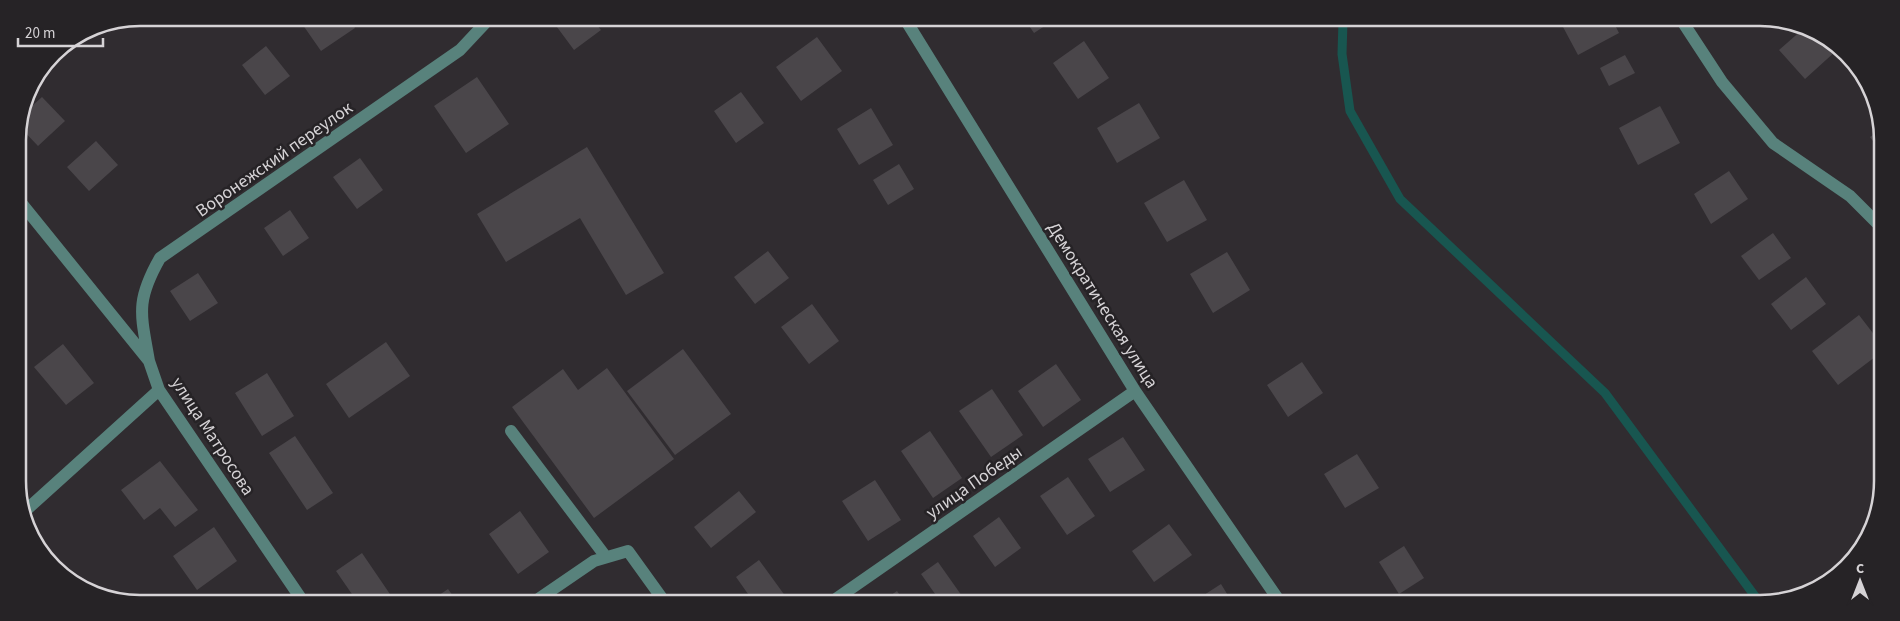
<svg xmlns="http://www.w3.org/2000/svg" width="1900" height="621" font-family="'Source Sans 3',sans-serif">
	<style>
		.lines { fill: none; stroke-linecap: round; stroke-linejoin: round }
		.stream { stroke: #185650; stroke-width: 9 }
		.building { fill: #4a464a }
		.minor { stroke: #58827c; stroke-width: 12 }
		.labels { text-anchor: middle; stroke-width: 5; stroke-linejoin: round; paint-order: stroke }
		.street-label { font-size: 18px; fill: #d6d3d6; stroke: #262326 }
		.rim { fill: none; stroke: #d6d3d6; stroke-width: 2.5 }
	</style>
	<rect width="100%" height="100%" fill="#302c30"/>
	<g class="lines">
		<!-- stream -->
		<path class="stream" d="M 1343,21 L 1342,54 L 1350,111 L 1400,199 L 1605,393 L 1760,603"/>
	</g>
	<!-- building -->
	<path class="building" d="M 298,18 L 349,18 L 355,28 L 321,51 Z
		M 551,19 L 592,19 L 601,30 L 574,50 Z
		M 1025,20 L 1054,20 L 1034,33 Z
		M 1575,21 L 1613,21 L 1619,33 L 1578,55 L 1563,27 Z
		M 1803,29 L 1837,50 L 1805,79 L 1779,50 Z
		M 817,37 L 842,71 L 801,101 L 776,67 Z
		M 1084,41 L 1109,78 L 1078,99 L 1053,63 Z
		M 266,46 L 290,76 L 265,95 L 242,65 Z
		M 1625,55 L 1635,73 L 1609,86 L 1600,68 Z
		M 477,77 L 509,124 L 466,153 L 434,106 Z
		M 741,92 L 764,123 L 736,143 L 714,111 Z
		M 42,97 L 65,121 L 38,146 L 19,126 L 22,115 Z
		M 1139,103 L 1160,138 L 1117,163 L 1097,128 Z
		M 1660,106 L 1680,143 L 1638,165 L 1619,128 Z
		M 871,108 L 893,145 L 859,165 L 837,129 Z
		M 1880,130 L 1880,151 L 1870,137 Z
		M 96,141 L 118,165 L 89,191 L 67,167 Z
		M 587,147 L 664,273 L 626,295 L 580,218 L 506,262 L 477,214 Z
		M 360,158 L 383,190 L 357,209 L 333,177 Z
		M 899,164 L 914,189 L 888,205 L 873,180 Z
		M 1729,171 L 1748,199 L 1711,224 L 1694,194 Z
		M 1184,180 L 1207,220 L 1167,242 L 1144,203 Z
		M 290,210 L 309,238 L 283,256 L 264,228 Z
		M 1773,233 L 1791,258 L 1759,280 L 1741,256 Z
		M 768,251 L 789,278 L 755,304 L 734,277 Z
		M 1227,252 L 1250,290 L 1213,313 L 1190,274 Z
		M 198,273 L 218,303 L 190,321 L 170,291 Z
		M 1806,277 L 1826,304 L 1791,330 L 1771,304 Z
		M 812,304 L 839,341 L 809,364 L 781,327 Z
		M 1859,315 L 1879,341 L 1879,354 L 1838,385 L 1812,351 Z
		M 386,342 L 410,376 L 349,418 L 326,384 Z
		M 63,344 L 94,383 L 66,405 L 34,367 Z
		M 683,349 L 731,414 L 675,455 L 627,391 Z
		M 1302,362 L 1323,393 L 1288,417 L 1267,385 Z
		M 1056,364 L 1081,400 L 1043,427 L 1018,391 Z
		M 607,368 L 674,459 L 594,518 L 512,407 L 563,369 L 578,390 Z
		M 267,373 L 294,416 L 262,436 L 235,393 Z
		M 992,389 L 1023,435 L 991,457 L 959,411 Z
		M 930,431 L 962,478 L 933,498 L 901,451 Z
		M 295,436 L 333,493 L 307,510 L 269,453 Z
		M 1123,437 L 1145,470 L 1110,492 L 1088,459 Z
		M 1357,454 L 1379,488 L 1345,508 L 1324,474 Z
		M 160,461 L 198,510 L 175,527 L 160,508 L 144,520 L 121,490 Z
		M 1068,477 L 1095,516 L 1067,535 L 1040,496 Z
		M 875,480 L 901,520 L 868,541 L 842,501 Z
		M 739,491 L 756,512 L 711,548 L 694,527 Z
		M 520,511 L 549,552 L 518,574 L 489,534 Z
		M 999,517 L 1021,548 L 995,567 L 973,536 Z
		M 1169,524 L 1192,555 L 1154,582 L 1132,551 Z
		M 214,527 L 237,561 L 197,590 L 173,556 Z
		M 1404,546 L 1424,578 L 1399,594 L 1379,562 Z
		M 362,553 L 394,600 L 356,600 L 336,571 Z
		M 759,560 L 786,597 L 781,601 L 753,601 L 736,577 Z
		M 938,562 L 962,596 L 954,601 L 940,601 L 921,574 Z
		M 1221,584 L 1232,602 L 1193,602 Z
		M 448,589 L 456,600 L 432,600 Z
		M 897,591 L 904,601 L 882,601 Z"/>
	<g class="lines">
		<!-- minor -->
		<path class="minor" d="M 905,19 L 1135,391 L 1280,602
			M 1682,21 L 1722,82 L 1773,143 L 1850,196 L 1880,226
			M 18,199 L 149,361 L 159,390 L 302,600
			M 149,361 C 141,314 135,302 160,258 L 460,50 L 490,18
			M 511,431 L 606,557
			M 24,512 L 159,390
			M 537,600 L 594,561 L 628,551 L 664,601
			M 833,601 L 1135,391"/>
	</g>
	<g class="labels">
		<!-- street labels -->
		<g class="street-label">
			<text transform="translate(274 159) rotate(-35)" y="6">Воронежский переулок</text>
			<text transform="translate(1103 305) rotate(58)" y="6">Демократическая улица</text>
			<text transform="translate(213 436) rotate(57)" y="6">улица Матросова</text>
			<text transform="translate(974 482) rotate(-35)" y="6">улица Победы</text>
		</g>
	</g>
	<!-- crop -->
	<path d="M0 0H1900V621H0ZM140 26H1760A114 114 0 0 1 1874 140V481A114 114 0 0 1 1760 595H140A114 114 0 0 1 26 481V140A114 114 0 0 1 140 26Z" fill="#262326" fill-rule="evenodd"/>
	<path class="rim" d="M140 26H1760A114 114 0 0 1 1874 140V481A114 114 0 0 1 1760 595H140A114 114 0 0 1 26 481V140A114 114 0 0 1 140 26Z"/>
	<!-- north arrow -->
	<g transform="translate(1860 581)" stroke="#262326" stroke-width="4" paint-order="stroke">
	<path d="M0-4L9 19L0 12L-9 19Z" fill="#d6d3d6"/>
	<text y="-8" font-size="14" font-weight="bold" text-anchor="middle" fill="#d6d3d6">С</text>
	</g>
	<!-- scale -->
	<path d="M18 38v8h85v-8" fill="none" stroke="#d6d3d6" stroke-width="2.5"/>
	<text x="25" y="38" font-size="15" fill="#d6d3d6" stroke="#262326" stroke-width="4" paint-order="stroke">20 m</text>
</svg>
